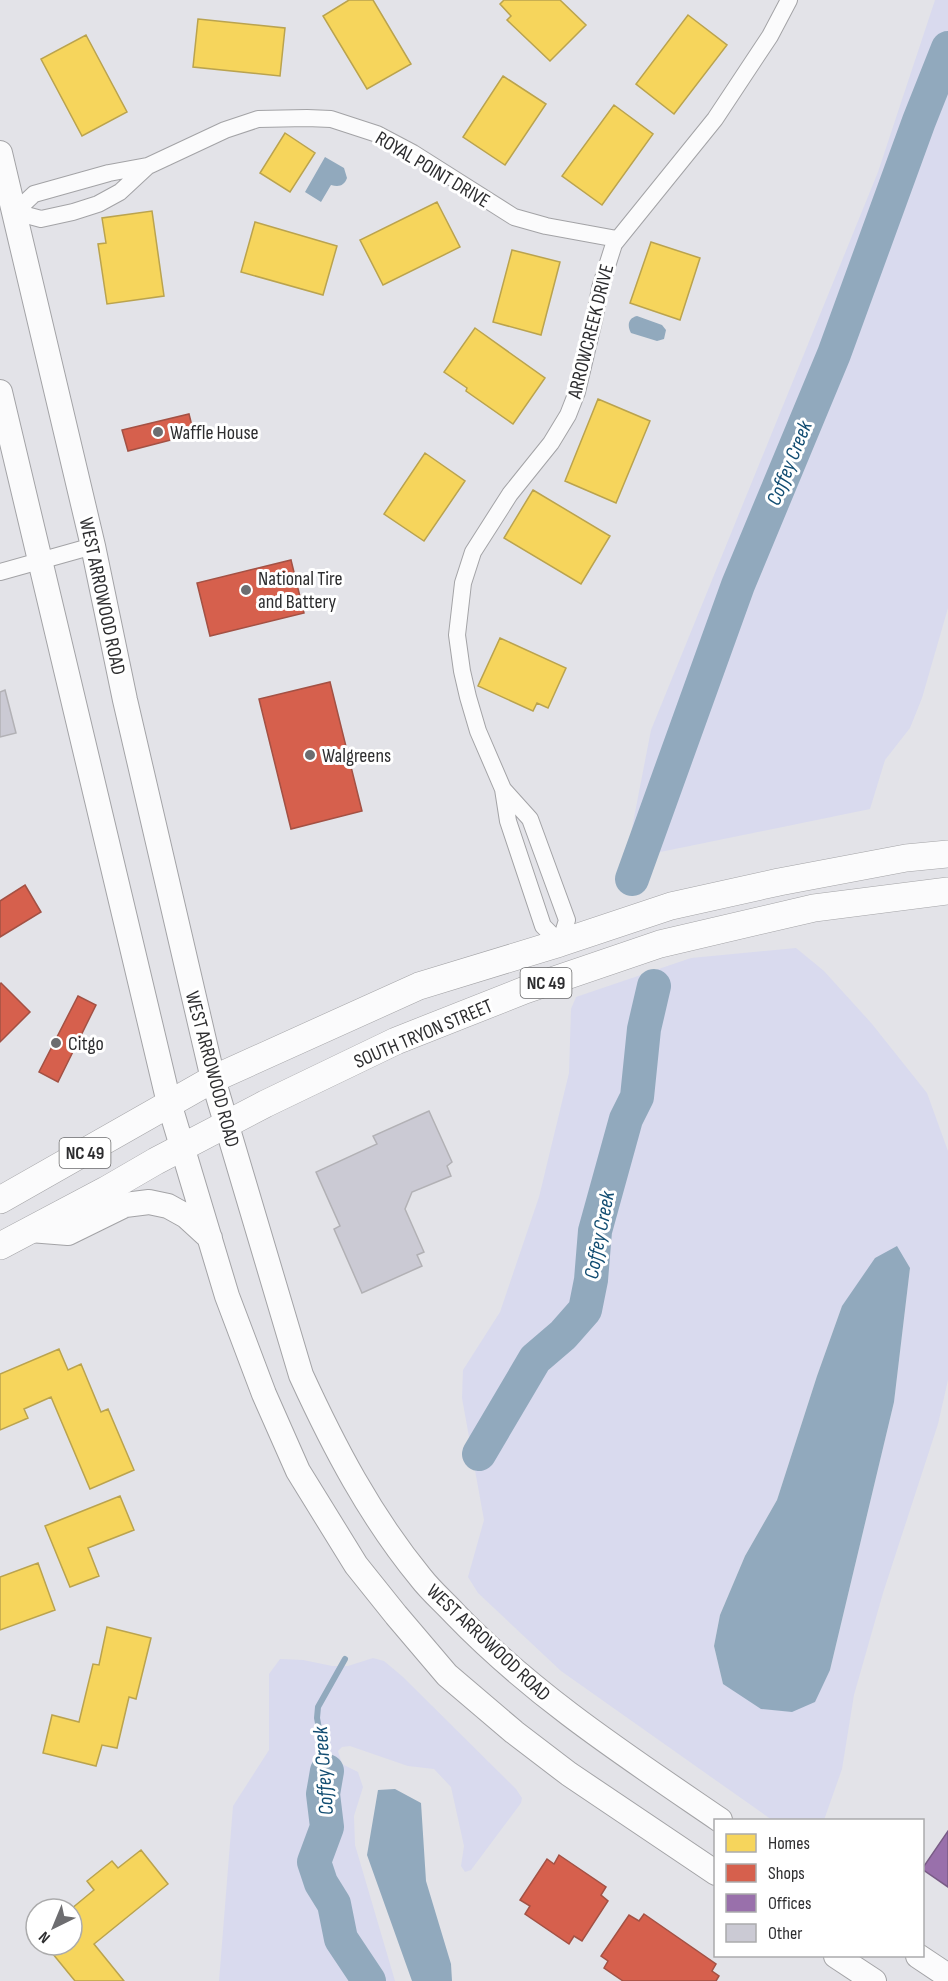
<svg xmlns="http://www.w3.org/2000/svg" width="948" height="1981" font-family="'Sofia Sans Condensed',sans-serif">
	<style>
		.green { fill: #d9daee; fill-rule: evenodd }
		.water { fill: #91a9bd }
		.homes { fill: #f6d55c; stroke: #baa34e; stroke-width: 1.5 }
		.shops { fill: #d6604d; stroke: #a35144; stroke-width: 1.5 }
		.offices { fill: #9970ab; stroke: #795c86; stroke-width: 1.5 }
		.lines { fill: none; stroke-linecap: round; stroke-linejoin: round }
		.stream { stroke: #91a9bd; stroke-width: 6 }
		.river { stroke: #91a9bd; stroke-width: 34 }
		.building { fill: #cbcad4; stroke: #b2b1b5; stroke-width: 1.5 }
		.street-casing { stroke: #a3a3a6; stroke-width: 18 }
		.secondary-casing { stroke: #a3a3a6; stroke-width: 26 }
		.primary-casing { stroke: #a3a3a6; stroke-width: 28 }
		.street { stroke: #fbfbfc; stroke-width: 16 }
		.secondary { stroke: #fbfbfc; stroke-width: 24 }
		.primary { stroke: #fbfbfc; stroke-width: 27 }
		.poi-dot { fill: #6d6d70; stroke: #fff; stroke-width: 2 }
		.labels { text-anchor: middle; stroke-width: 6; stroke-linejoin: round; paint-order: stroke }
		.shield { fill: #fff; stroke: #6c6c6d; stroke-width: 1.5 }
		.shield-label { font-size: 18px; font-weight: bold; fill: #2d2d2f }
		.street-label { font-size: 20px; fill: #2d2d2f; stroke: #fff }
		.poi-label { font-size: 20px; fill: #2d2d2f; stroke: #fff; text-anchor: start }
		.water-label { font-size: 21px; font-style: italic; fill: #124d72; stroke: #fff }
	</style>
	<rect width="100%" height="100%" fill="#e3e3e8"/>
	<!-- green -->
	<path class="green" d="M 935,0 L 948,0 L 948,608 L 922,698 L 910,728 L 885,760 L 870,809 L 626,859 L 651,730 L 878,172 Z
		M 796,948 L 824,971 L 872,1024 L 927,1093 L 948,1151 L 948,1380 L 938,1424 L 883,1593 L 854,1695 L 842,1769 L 824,1820 L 772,1820 L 561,1671 L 478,1593 L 468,1577 L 484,1520 L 462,1398 L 463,1370 L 500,1312 L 539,1197 L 569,1073 L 571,1009 L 576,997 L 691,958 ZM 910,1268 L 894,1402 L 830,1670 L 723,1684 L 714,1646 L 720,1615 L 745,1556 L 777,1500 L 817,1376 L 842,1306 Z
		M 373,1658 L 384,1661 L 403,1677 L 516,1789 L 522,1798 L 521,1803 L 471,1870 L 465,1872 L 461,1866 L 464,1846 L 451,1787 L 434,1769 L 408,1766 L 350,1746 L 342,1747 L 338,1751 L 342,1764 L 358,1772 L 363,1787 L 354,1816 L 355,1845 L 395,1981 L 219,1981 L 233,1806 L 269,1750 L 269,1674 L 280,1659 L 303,1660 L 332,1666 L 348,1666 Z"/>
	<!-- water -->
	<path class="water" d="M 325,157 L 344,168 L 347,178 C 344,186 339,187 331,185 L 321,202 L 305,192 Z
		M 637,316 L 662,325 L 666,330 L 664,339 L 657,341 L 631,333 C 627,326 628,318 637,316 Z
		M 897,1246 L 910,1268 L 894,1402 L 830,1670 L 815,1702 L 792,1712 L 761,1709 L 723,1684 L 714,1646 L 720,1615 L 745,1556 L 777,1500 L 817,1376 L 842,1306 L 875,1258 Z
		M 395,1789 L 421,1803 L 426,1881 L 451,1964 L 452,1981 L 412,1981 L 367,1855 L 378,1790 Z"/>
	<!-- homes -->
	<path class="homes" d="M 349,0 L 373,0 L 411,64 L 367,89 L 323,16 Z
		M 504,0 L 560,0 L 586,25 L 550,61 L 507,20 L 511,16 L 500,4 Z
		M 688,15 L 727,45 L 674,114 L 636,84 Z
		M 198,19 L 285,28 L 280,76 L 193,67 Z
		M 86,35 L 127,112 L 82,136 L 41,59 Z
		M 503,76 L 546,104 L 505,165 L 463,137 Z
		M 614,105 L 653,134 L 602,205 L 562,176 Z
		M 285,133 L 315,153 L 290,192 L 260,173 Z
		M 437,202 L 460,247 L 383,285 L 360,240 Z
		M 152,211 L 164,296 L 107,304 L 98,244 L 106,243 L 102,218 Z
		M 255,222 L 337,246 L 323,295 L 241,272 Z
		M 651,242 L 700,258 L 680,320 L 630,303 Z
		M 512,250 L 560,262 L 541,335 L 493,322 Z
		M 475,328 L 545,378 L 513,424 L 466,391 L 467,388 L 444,372 Z
		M 598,399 L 650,421 L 616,503 L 565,481 Z
		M 425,453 L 465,481 L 424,541 L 384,514 Z
		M 533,490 L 610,536 L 581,584 L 504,538 Z
		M 500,638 L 566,668 L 548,708 L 537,703 L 533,711 L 478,686 Z
		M 59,1349 L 68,1370 L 81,1364 L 101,1412 L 108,1409 L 134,1470 L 90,1489 L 51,1397 L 24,1409 L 28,1418 L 0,1430 L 0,1374 Z
		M 120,1496 L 134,1530 L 88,1548 L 99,1576 L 70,1587 L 45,1526 Z
		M 38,1563 L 55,1610 L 0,1630 L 0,1577 Z
		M 107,1627 L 151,1638 L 136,1699 L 129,1697 L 117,1748 L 102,1745 L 96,1766 L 43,1753 L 52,1715 L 79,1722 L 93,1664 L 99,1665 Z
		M 141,1850 L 168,1884 L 94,1944 L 124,1981 L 75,1981 L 48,1948 L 51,1945 L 72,1945 L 71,1909 L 94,1890 L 87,1881 L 112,1861 L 118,1868 Z"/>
	<!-- shops -->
	<path class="shops" d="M 189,414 L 194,434 L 128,451 L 122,430 Z
		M 291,560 L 304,613 L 210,636 L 197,583 Z
		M 330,682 L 362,811 L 291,829 L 259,699 Z
		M 25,885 L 41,912 L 0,937 L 0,901 Z
		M 1,983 L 30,1012 L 0,1042 L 0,984 Z
		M 78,996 L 96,1005 L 58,1082 L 39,1072 Z
		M 559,1855 L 606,1887 L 601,1895 L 608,1901 L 582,1941 L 574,1936 L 569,1944 L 525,1914 L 530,1906 L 520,1900 L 547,1859 L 554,1864 Z
		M 644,1914 L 716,1964 L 712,1971 L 719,1976 L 716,1981 L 623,1981 L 604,1968 L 608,1961 L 601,1956 L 629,1915 L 639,1921 Z"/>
	<!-- offices -->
	<path class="offices" d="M 948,1831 L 948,1887 L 922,1869 Z"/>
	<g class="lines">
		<!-- stream -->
		<path class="stream" d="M 327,1771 L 317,1718 L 318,1707 L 345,1659"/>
		<!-- river -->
		<path class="river" d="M 632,879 L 738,585 L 834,354 L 919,121 L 948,48
			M 479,1454 L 535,1359 L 563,1335 L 585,1310 L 591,1280 L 595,1231 L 626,1119 L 637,1097 L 644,1029 L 654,986
			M 327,1771 L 323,1794 L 327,1827 L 314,1862 L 321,1883 L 334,1904 L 341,1939 L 369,1981"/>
	</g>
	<!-- building -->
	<path class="building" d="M 5,690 L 16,733 L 0,737 L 0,692 Z
		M 429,1111 L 452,1162 L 447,1166 L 451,1176 L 412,1192 L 405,1209 L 424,1252 L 417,1255 L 422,1266 L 362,1293 L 334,1229 L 340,1226 L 316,1172 L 377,1144 L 373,1136 Z"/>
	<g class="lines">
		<!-- street casing -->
		<g class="street-casing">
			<path id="street" d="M 15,212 L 41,219 L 73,212 L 98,204 L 120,192 L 148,166 L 225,130 L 258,119 L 307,118 L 331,119 L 377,134 L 413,153 L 514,217 L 546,226 L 617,239
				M 15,212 L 34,194 L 109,173 L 147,166
				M 0,572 L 93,546
				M 503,789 L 530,819 L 567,920 L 560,943 L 543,926 L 508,821 L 503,789 L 478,731 L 468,697 L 462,671 L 457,635 L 463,583 L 473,552 L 510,494 L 551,443 L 568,415 L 577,392 L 595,316 L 600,288 L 614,244 L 715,119 L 770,36 L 789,0"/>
		</g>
		<!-- secondary casing -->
		<g class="secondary-casing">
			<path id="secondary" d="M 0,153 L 93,546 L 125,700 L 213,1079 L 301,1375 C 334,1447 370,1516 421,1578 C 431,1591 444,1602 455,1614 C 534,1696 628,1757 720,1820
				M 0,392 L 169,1103 L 227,1296 L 264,1394 L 298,1471 L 356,1565 L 396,1615 L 447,1675 L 514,1732 L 569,1774 L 716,1873
				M 30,1230 L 68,1233 L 125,1205 L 149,1202 L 168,1206 L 186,1216 L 210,1238
				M 836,1956 L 874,1981
				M 918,1956 L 948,1976"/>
		</g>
		<!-- primary casing -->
		<g class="primary-casing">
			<path id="primary" d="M 0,1200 L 213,1079 L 419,986 L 560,943 L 671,906 L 779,882 L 906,858 L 948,854
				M 0,1246 L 106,1190 L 156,1161 L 265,1104 L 396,1041 L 525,990 L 660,944 L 814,908 L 948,891"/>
		</g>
		<!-- street -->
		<use href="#street" class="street"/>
		<!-- secondary -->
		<use href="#secondary" class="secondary"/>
		<!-- primary -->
		<use href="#primary" class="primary"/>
	</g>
	<!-- markers -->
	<g class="poi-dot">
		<circle cx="158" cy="432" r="6"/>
		<circle cx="246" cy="590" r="6"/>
		<circle cx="310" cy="755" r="6"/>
		<circle cx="56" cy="1043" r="6"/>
	</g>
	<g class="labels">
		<!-- shield labels -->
		<g class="shield">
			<rect x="520.5" y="968" width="51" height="30" rx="4.5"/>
			<rect x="59.5" y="1138" width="51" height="30" rx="4.5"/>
		</g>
		<g class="shield-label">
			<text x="546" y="989">NC 49</text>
			<text x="85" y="1159">NC 49</text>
		</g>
		<!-- street labels -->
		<g class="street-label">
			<text transform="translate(433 169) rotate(31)" y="7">ROYAL POINT DRIVE</text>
			<text transform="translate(590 331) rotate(-76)" y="7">ARROWCREEK DRIVE</text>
			<text transform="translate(103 596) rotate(78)" y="7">WEST ARROWOOD ROAD</text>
			<text transform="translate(423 1033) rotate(-23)" y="7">SOUTH TRYON STREET</text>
			<text transform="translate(213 1069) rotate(75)" y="7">WEST ARROWOOD ROAD</text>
			<text transform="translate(489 1642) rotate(43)" y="7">WEST ARROWOOD ROAD</text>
		</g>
		<!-- poi labels -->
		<g class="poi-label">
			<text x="170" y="439">Waffle House</text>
			<text x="258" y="585">National Tire<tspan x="258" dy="23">and Battery</tspan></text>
			<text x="322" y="762">Walgreens</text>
			<text x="68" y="1050">Citgo</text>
		</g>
		<!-- water labels -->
		<g class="water-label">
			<text transform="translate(789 463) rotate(-68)" y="7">Coffey Creek</text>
			<text transform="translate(599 1235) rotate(-79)" y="7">Coffey Creek</text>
			<text transform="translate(323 1771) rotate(-94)" y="7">Coffey Creek</text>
		</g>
	</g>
	<!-- legend -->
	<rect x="714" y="1819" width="210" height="138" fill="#ffffff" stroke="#ababac" stroke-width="1.5"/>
	<rect x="726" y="1834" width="30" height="18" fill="#f6d55c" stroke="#ababac" stroke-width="1.5"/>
	<text x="768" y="1849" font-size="18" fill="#2d2d2f">Homes</text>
	<rect x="726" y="1864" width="30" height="18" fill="#d6604d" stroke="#ababac" stroke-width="1.5"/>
	<text x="768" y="1879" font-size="18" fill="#2d2d2f">Shops</text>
	<rect x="726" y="1894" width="30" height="18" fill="#9970ab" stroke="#ababac" stroke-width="1.5"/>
	<text x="768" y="1909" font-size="18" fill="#2d2d2f">Offices</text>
	<rect x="726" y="1924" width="30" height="18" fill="#cbcad4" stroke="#ababac" stroke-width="1.5"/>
	<text x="768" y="1939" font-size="18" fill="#2d2d2f">Other</text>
	<!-- north arrow -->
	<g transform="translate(54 1927) rotate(223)"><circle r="28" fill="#ffffff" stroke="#ababac" stroke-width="1.5"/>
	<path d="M0-4.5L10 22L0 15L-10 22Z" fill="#6d6d70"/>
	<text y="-9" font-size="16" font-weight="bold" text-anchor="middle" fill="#2d2d2f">N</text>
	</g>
</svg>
